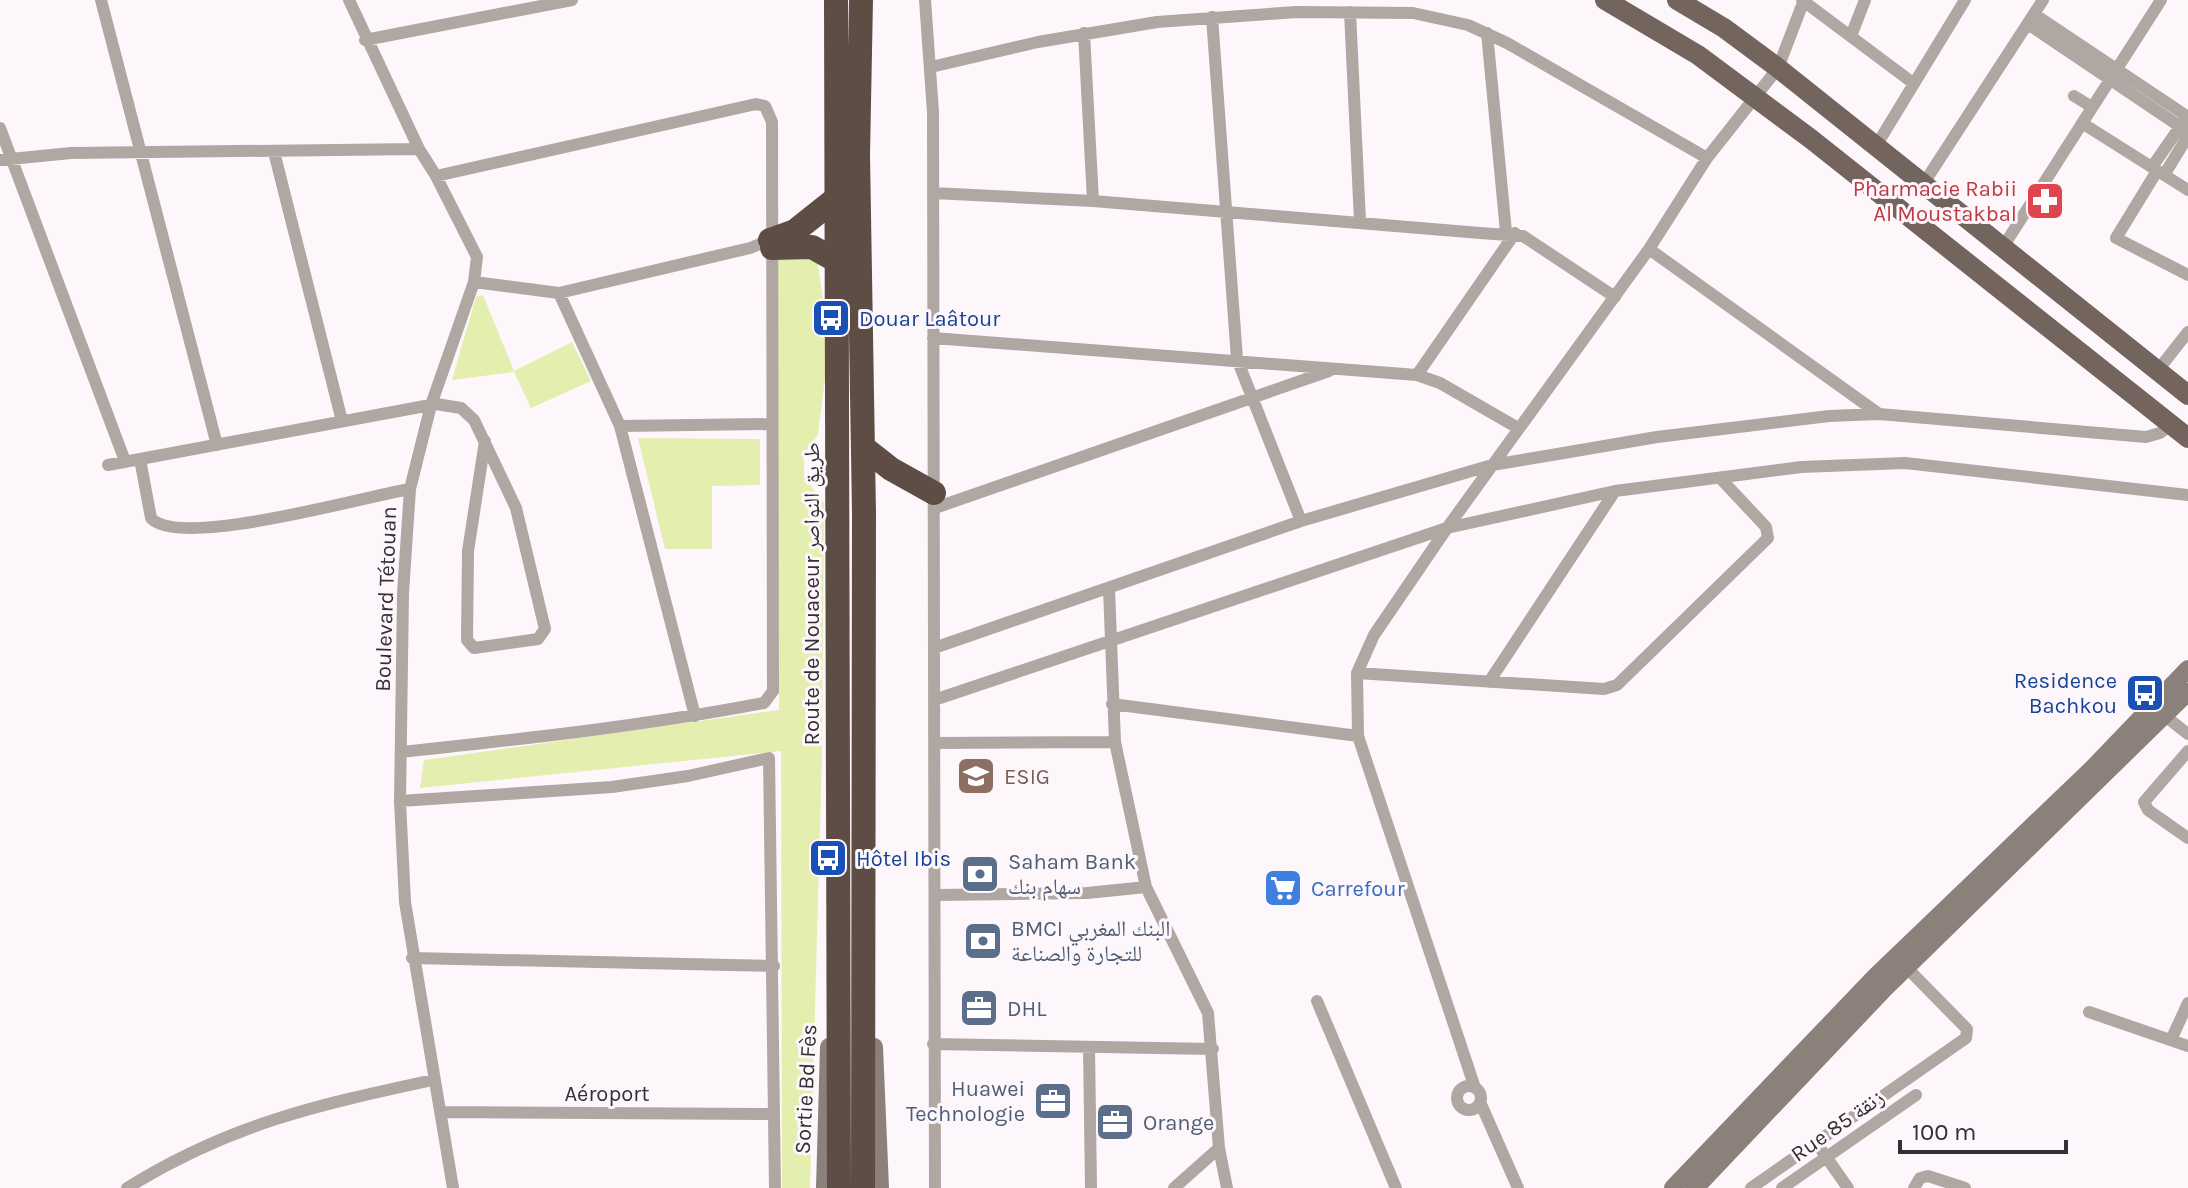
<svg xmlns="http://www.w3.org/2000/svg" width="2188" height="1188" font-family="Karla,'Noto Naskh Arabic',sans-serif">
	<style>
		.green { fill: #e4eeaf }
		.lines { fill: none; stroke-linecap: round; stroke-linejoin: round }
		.street { stroke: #b0a7a3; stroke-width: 12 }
		.secondary { stroke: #8c807a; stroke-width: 18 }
		.primary { stroke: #73645d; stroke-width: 20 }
		.highway { stroke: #5d4d45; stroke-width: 24 }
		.labels { text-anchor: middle; stroke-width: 6; stroke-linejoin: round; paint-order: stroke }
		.health-label { font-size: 22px; fill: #be3a42; stroke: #fdf7fc; text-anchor: end }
		.transit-label { font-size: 22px; fill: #164399; stroke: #fdf7fc; text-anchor: start }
		.street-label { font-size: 22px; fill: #352f35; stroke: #fdf7fc }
		.education-label { font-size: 22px; fill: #785e54; stroke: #fdf7fc; text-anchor: start }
		.service-label { font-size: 22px; fill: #4e5e75; stroke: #fdf7fc; text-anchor: start }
		.shop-label { font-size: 22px; fill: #366cbe; stroke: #fdf7fc; text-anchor: start }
	</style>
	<rect width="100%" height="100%" fill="#fdf7fc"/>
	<!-- green -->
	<path class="green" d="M 777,256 L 817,256 L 829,348 L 818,434 L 804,455 L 804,477 L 824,503 L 822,755 L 810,1188 L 782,1188 L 781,751 L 420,788 L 424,760 L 779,710 Z
		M 483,295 L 514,371 L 572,342 L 591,381 L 531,408 L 514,372 L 452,380 L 476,297 Z
		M 638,438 L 760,439 L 760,485 L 712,486 L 712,549 L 665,549 Z"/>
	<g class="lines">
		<!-- street -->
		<path class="street" d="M 101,0 L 217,445
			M 349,0 L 419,149 L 436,176 L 477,257 L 474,282 L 431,405 L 410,489 L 403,593 L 400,801 L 405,902 L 453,1188
			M 925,0 L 933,112 L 935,1188
			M 1802,0 L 1913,83
			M 1350,12 L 1360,221
			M 2034,14 L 2188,117
			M 1212,17 L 1237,359 L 1301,521
			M 2028,24 L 2188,132
			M 1084,33 L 1093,201
			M 1487,33 L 1506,232
			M 1851,36 L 1865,0
			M 365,40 L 572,0
			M 931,67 L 1038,42 L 1157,22 L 1296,12 L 1413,13 L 1468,25 L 1507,43 L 1707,158
			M 2074,96 L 2092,107
			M 2082,123 L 2188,190
			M 0,128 L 125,461
			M 1876,146 L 1965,0
			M 274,152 L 342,421
			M 0,160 L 71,153 L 419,149
			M 2152,167 L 2184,121
			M 2157,171 L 2116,238 L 2188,275
			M 2164,175 L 2188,136
			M 1924,183 L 2043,0
			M 933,193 L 1093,201 L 1480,233 L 1523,236 L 1615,297
			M 2003,247 L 2161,0
			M 1649,249 L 1879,414
			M 474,282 L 559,293 L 750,248 L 770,240
			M 559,293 L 620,426 L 695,716
			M 933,338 L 1417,375 L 1440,383 L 1518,428
			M 2158,370 L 2188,332
			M 1417,375 L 1515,233
			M 620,426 L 772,424
			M 140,459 L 151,518 C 179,550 366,496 410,489
			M 108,465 L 436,404 L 461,408 L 474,420 L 516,508 L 545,629 L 538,639 L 474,648 L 467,640 L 468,551 L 485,441
			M 935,508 L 1329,371
			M 1109,589 L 1115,742 L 1146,887 L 1208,1013 L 1219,1148 L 1227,1188
			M 934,648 L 1301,521 L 1492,465 L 1540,457 L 1657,437 L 1829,416 L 1879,414 L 2146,437 L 2160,433 L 2171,425
			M 1357,673 L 1604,689 L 1617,685 L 1768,538 L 1766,527 L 1720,478
			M 1489,682 L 1615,491
			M 934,700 L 1447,528 L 1615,491 L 1801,467 L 1905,463 L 2188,495
			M 1112,704 L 1358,736
			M 2165,716 L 2188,734
			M 936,743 L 1115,742
			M 2188,751 L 2144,802 L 2148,810 L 2188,838
			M 401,752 C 523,739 644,726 764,703 L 773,691 L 772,122 L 765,106 L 756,104 L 436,176
			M 400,801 L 612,787 L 688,776 L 769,758 L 775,1188
			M 936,895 L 1087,893 L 1146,887
			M 412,958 L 774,966
			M 1317,1001 L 1396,1188
			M 2089,1012 L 2188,1046
			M 2171,1040 L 2188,1003
			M 933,1044 L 1213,1049
			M 1089,1047 L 1091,1188
			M1457 1098a12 12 0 1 1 24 0a12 12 0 1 1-24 0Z
			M 1475,1088 L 1358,736 L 1357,673 L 1374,635 L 1447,528 L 1649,249 L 1707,158 L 1778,68 L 1804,0
			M 1480,1102 L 1518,1188
			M 440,1112 L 773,1114
			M 1822,1151 L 1848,1188
			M 127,1188 C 230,1124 317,1105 433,1080
			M 1174,1188 L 1219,1148
			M 1751,1188 L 1966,1038 L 1967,1029 L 1908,969
			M 1782,1188 L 1916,1095
			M 1914,1188 L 1920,1178 L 1928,1176 L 1965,1188"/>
		<!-- secondary -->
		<path class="secondary" d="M 874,1047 L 880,1188
			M 825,1188 L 829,1047
			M 1673,1188 L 1876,976 L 2092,769 L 2188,669
			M 1695,1188 L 1885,988 L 2188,692"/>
		<!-- primary -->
		<path class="primary" d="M 1605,0 L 1698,55 L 1811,139 L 2188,438
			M 1677,0 L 1724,28 L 1778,68 L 2188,395"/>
		<!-- highway -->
		<path class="highway" d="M 836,0 L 839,1188
			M 861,0 L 858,155 L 864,513 L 863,1188
			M 770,240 L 795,231 L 834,200
			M 772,248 L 812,247 L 835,260
			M 863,447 L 891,469 L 934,493"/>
	</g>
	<!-- icons -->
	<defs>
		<g id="pharmacy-square" transform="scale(2)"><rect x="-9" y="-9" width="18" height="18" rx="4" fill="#e0444e" stroke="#fdf7fc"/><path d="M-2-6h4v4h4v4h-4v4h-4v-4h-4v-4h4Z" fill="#fff"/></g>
		<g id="bus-square" transform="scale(2)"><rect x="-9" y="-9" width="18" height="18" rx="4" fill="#1a4fb4" stroke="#fdf7fc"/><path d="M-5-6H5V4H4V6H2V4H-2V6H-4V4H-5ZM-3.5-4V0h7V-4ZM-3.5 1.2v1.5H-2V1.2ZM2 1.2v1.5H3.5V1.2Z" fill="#fff"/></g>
		<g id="university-square" transform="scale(2)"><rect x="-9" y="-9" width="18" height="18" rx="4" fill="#8d6e63" stroke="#fdf7fc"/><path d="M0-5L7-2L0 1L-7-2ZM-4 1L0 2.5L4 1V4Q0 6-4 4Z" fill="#fff"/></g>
		<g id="bank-square" transform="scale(2)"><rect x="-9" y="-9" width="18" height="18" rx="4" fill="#5c6f8a" stroke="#fdf7fc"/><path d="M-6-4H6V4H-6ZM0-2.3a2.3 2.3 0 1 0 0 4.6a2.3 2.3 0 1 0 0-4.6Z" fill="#fff"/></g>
		<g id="supermarket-square" transform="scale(2)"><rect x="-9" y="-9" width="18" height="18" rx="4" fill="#3f7fe0" stroke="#fdf7fc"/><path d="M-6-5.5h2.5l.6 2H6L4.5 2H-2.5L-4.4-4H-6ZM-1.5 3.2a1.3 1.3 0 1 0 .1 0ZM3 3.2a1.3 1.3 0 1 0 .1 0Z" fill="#fff"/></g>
		<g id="office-square" transform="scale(2)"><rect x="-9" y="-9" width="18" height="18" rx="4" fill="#5c6f8a" stroke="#fdf7fc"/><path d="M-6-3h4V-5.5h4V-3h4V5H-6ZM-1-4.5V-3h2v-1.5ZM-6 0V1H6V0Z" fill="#fff"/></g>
	</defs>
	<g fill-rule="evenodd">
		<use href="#pharmacy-square" x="2045" y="201"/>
		<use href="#bus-square" x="831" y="318"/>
		<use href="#bus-square" x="2145" y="693"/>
		<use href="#university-square" x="976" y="776"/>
		<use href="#bus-square" x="828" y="858"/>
		<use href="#bank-square" x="980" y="874"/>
		<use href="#supermarket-square" x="1283" y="888"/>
		<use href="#bank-square" x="983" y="941"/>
		<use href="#office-square" x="979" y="1008"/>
		<use href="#office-square" x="1053" y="1101"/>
		<use href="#office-square" x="1115" y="1122"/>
	</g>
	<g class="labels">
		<!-- health labels -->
		<g class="health-label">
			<text x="2017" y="196">Pharmacie Rabii<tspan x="2017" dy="25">Al Moustakbal</tspan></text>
		</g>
		<!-- transit labels -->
		<g class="transit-label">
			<text x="859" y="326">Douar Laâtour</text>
			<text x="2117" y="688" text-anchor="end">Residence<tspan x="2117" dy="25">Bachkou</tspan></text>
			<text x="856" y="866">Hôtel Ibis</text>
		</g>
		<!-- street labels -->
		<g class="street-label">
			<text transform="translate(811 594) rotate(-90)" y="8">Route de Nouaceur طريق النواصر</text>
			<text transform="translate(385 599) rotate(-88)" y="8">Boulevard Tétouan</text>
			<text transform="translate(805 1089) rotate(-87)" y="8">Sortie Bd Fès</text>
			<text x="607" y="1101">Aéroport</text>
			<text transform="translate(1837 1125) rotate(-35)" y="8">Rue 85 زنقة</text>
		</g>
		<!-- education labels -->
		<g class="education-label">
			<text x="1004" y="784">ESIG</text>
		</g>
		<!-- service labels -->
		<g class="service-label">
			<text x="1008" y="869">Saham Bank<tspan x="1008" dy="25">سهام بنك</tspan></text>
			<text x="1011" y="936">BMCI البنك المغربي<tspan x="1011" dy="25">للتجارة والصناعة</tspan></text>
			<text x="1007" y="1016">DHL</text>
			<text x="1025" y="1096" text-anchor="end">Huawei<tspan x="1025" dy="25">Technologie</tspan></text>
			<text x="1143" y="1130">Orange</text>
		</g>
		<!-- shop labels -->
		<g class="shop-label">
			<text x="1311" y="896">Carrefour</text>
		</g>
	</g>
	<!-- scale -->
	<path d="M1900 1140v12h166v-12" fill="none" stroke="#352f35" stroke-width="4"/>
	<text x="1912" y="1140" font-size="24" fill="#352f35" stroke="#fdf7fc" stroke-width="6" paint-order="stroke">100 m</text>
</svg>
